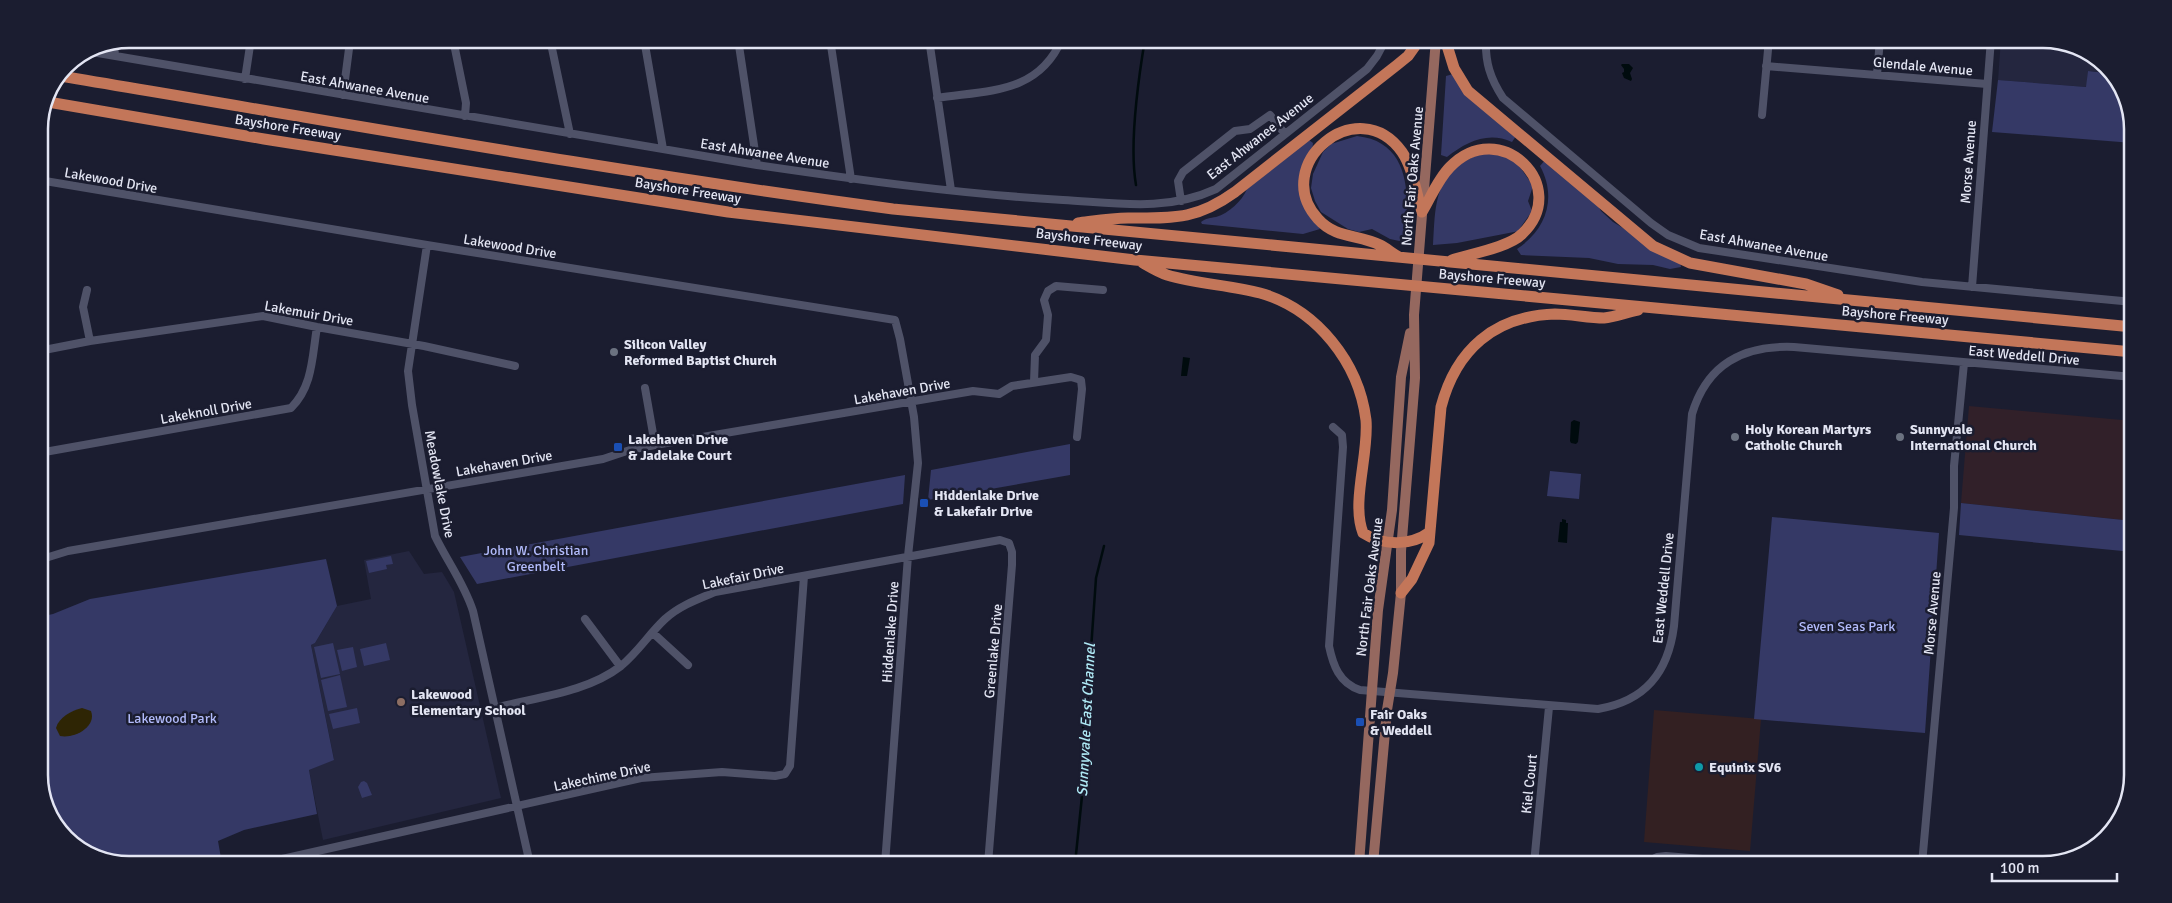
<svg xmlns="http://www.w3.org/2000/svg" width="2172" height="903" font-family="Signika,sans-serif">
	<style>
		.commercial { fill: #312029 }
		.industrial { fill: #332022 }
		.built { fill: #24263f }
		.green { fill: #353966 }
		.sand { fill: #2e2504 }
		.water { fill: #000b0e }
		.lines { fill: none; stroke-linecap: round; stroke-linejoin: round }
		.stream { stroke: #000b0e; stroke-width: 2.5 }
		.minor { stroke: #4f5268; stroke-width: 8 }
		.major { stroke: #95685f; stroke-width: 10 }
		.highway { stroke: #c37659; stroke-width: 11 }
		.worship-dot { fill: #6b7280; stroke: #1b1d30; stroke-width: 2 }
		.transit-dot { fill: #1a4fb4; stroke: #1b1d30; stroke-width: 2 }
		.education-dot { fill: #8d6e63; stroke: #1b1d30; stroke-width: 2 }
		.culture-dot { fill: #0f9aa8; stroke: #1b1d30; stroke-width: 2 }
		.labels { text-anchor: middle; stroke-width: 5; stroke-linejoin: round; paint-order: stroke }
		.street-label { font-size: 14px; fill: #e3e5f3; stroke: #1b1d30 }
		.poi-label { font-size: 14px; font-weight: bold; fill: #e3e5f3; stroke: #1b1d30; text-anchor: start }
		.park-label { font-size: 14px; fill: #b2bbfb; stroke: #1b1d30 }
		.water-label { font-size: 15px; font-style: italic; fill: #afe9f5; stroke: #1b1d30 }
		.rim { fill: none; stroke: #e3e5f3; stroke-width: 2.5 }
	</style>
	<rect width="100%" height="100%" fill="#1b1d30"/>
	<!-- commercial -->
	<path class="commercial" d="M 1969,406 L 2133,421 L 2133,521 L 1961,503 Z"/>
	<!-- industrial -->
	<path class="industrial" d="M 1654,710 L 1761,719 L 1750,851 L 1644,842 Z"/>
	<!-- built -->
	<path class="built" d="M 2001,39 L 2044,39 L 2078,45 L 2113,73 L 2088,71 L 2087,87 L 1998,80 Z
		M 409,551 L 424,574 L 442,572 L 454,592 L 501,798 L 323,840 L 309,770 L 334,759 L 311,645 L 315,643 L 337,606 L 371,599 L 364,560 Z"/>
	<!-- green -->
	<path class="green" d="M 2088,71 L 2115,74 L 2133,123 L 2133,143 L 1992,132 L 1998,80 L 2086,87 Z
		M 1453,74 L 1516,136 L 1512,142 C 1488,131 1466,142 1447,157 L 1441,155 L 1446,76 Z
		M 1357,136 C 1412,142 1410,198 1404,242 L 1390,239 L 1372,229 L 1359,232 L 1348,229 L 1321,212 L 1315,201 L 1311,188 L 1313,174 L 1323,152 L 1331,144 Z
		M 1309,140 L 1313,143 C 1313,151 1305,157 1303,164 C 1297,187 1307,211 1320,229 L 1303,234 L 1202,224 L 1201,222 C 1206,218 1210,218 1216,217 C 1229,213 1242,201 1247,189 Z
		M 1483,152 L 1514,158 L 1533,186 L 1528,201 L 1532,211 L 1518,231 L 1514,232 L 1457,243 L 1433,245 C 1435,218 1433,183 1459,165 C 1466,160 1475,156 1483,152 Z
		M 1545,160 L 1596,202 L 1601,211 L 1613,222 L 1680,262 L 1681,267 L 1670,269 L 1653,265 L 1618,264 L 1589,258 L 1521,255 L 1517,249 C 1547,229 1557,197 1540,166 Z
		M 1070,444 L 1070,475 L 928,500 L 931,470 Z
		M 1550,471 L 1581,474 L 1579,499 L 1547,496 Z
		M 905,475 L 903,504 L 477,584 L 460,557 Z
		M 1961,503 L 2133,521 L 2133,552 L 1959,535 Z
		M 1772,517 L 1939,533 L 1925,733 L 1754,719 Z
		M 391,556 L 393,564 L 386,565 L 387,569 L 369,573 L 366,561 Z
		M 326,559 L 337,606 L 315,643 L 311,645 L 334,760 L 309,770 L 317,814 L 244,830 L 218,841 L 222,864 L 128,864 L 94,858 L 57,829 L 39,781 L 39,617 L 53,614 L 90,599 Z
		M 333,643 L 340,674 L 321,678 L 314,647 Z
		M 386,643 L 390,660 L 364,666 L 360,649 Z
		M 353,647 L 357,667 L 342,671 L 337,650 Z
		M 340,675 L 347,707 L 328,711 L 321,680 Z
		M 357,708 L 360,723 L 333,729 L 329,714 Z
		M 364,781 L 367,783 L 372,795 L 362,798 L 358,787 L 361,782 Z"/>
	<!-- sand -->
	<path class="sand" d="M 82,708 L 91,711 C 97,727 74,739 60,736 L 56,728 C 59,717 71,711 82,708 Z"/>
	<!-- water -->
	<path class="water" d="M 1622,64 L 1629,64 L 1633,68 L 1630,73 L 1632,79 L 1631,81 L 1624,78 L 1622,73 L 1624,72 L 1624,69 L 1621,65 Z
		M 1183,357 L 1190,358 L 1187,376 L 1181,376 Z
		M 1574,420 L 1580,422 L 1578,442 L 1576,444 L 1571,443 L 1570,441 L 1571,422 Z
		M 1562,519 L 1566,520 L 1566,523 L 1568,523 L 1567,543 L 1558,542 L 1560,522 L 1562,522 Z"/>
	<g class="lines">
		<!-- stream -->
		<path class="stream" d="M 1136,185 C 1129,145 1138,81 1145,39
			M 1075,864 L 1085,767 L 1083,725 L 1087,707 L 1096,578 L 1104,546"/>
		<!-- minor -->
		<path class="minor" d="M 453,39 L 466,103 L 465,116
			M 550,39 L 570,134
			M 644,39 L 663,149
			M 738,39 L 757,165
			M 830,39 L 851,179
			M 929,39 L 951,190
			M 1486,39 C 1485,62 1490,78 1503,98 L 1651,223 L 1668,235 L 1699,248 L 1922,282 L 2133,302
			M 114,42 L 115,56
			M 86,51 L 757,165 C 859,180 960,194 1063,200 C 1117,203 1166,212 1216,189 L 1367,69 L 1377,56 L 1386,39
			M 1766,66 L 1987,84
			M 1877,75 L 1880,39
			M 245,79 L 251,39
			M 343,95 L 350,41
			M 937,98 C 989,90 1038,94 1062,39
			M 1762,115 L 1769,39
			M 39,180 L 427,245 L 895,320 L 900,339 L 914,417 L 918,463 L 908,556 L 885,864
			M 1181,201 L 1178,181 L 1183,172 L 1235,131 L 1250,129 L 1270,115 L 1285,134
			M 427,245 L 408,371 L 412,405 L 435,536 C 447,561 464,583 473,611 L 530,864
			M 1972,287 L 1991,39
			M 87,290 L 83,307 L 90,341
			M 39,351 L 90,341 L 263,316 L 317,327 L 424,346 L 515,366
			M 1034,382 L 1035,355 L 1046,340 L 1048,315 L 1044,300 L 1048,291 L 1056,286 L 1103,290
			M 645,388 L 655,445
			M 1333,427 L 1342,435 L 1343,447 L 1329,646 C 1333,665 1339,683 1360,690 L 1598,709 C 1645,701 1668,673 1674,626 L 1692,414 C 1707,364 1743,345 1794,347 L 2133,377
			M 39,453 L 291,408 C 313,386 312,357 317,327
			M 39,560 L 68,551 L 603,459 L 630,450 L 655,445 L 973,391 L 999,394 L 1012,386 L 1071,377 L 1081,380 L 1082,389 L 1077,437
			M 585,619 L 620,666
			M 653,633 L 688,665
			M 495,708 C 536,697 586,693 621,666 C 638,652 649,634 665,619 C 679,606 698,599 715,592 L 1000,540 L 1009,543 L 1012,552 L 1012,565 L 988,864
			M 260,864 L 641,778 L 722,772 L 775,776 L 785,774 L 790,766 L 804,576
			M 1534,864 L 1549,707
			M 1643,864 L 1657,857 L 1666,856 L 1763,864
			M 1922,864 L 1954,508 L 1954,466 L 1964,363"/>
		<!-- major -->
		<path class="major" d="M 1359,864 L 1378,610 L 1392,510 L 1401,377 L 1410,333
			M 1373,864 L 1387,710 L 1393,673 L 1401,593 L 1401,551 L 1415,378 L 1414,315 L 1436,39"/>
		<!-- highway -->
		<path class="highway" d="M 1445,39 L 1454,68 L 1468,91 L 1653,246 L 1690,263 L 1806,284 L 1838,295
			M 60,76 C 337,122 615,172 893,209 L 2133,327
			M 48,102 L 264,139 L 728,212 L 1135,260 L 2133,352
			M 1422,212 C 1431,197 1438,179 1450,167 C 1500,115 1572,187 1522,234 C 1509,247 1471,254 1452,260
			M 1078,223 C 1094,221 1111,218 1128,218 C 1174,218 1196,220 1235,192 L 1397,65 L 1408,56 L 1420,39
			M 1399,257 C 1392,253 1386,248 1380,245 C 1358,234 1336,239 1318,219 C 1269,165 1358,90 1402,152 C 1413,168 1416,193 1422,212
			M 1143,263 C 1150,267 1158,272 1167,275 C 1197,284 1230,285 1260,293 C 1317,309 1359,363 1366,420 C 1369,455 1351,502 1363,533 C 1383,546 1411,546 1430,532
			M 1401,593 L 1412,579 L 1429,543 L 1441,407 C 1456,350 1494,316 1555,314 C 1571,314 1588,318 1604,318 C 1615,317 1627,312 1638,310"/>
	</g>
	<!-- markers -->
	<g class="worship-dot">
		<circle cx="614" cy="352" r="5"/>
		<circle cx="1735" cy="437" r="5"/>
		<circle cx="1900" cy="437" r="5"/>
	</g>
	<g class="transit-dot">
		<rect x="613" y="442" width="10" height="10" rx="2.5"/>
		<rect x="919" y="498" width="10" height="10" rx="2.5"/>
		<rect x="1355" y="717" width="10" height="10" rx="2.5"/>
	</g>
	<circle class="education-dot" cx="401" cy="702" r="5"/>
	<circle class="culture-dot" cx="1699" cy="767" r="5"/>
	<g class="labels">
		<!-- street labels -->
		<g class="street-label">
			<text transform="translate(1923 66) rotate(5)" y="5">Glendale Avenue</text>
			<text transform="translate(365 87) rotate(10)" y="5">East Ahwanee Avenue</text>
			<text transform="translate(288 127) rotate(9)" y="5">Bayshore Freeway</text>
			<text transform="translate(1260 136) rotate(-38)" y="5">East Ahwanee Avenue</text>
			<text transform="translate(765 153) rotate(9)" y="5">East Ahwanee Avenue</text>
			<text transform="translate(1968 162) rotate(-86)" y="5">Morse Avenue</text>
			<text transform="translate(1412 176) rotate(-85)" y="5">North Fair Oaks Avenue</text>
			<text transform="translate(111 180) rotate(10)" y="5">Lakewood Drive</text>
			<text transform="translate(688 190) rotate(9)" y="5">Bayshore Freeway</text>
			<text transform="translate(1089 239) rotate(7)" y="5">Bayshore Freeway</text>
			<text transform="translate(1764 245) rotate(10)" y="5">East Ahwanee Avenue</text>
			<text transform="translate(510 246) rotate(9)" y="5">Lakewood Drive</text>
			<text transform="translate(1492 278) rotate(5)" y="5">Bayshore Freeway</text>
			<text transform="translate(309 313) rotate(10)" y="5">Lakemuir Drive</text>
			<text transform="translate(1895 315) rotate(5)" y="5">Bayshore Freeway</text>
			<text transform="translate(2024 355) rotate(5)" y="5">East Weddell Drive</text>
			<text transform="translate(902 391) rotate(-10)" y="5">Lakehaven Drive</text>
			<text transform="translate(206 411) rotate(-10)" y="5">Lakeknoll Drive</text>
			<text transform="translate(504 463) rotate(-10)" y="5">Lakehaven Drive</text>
			<text transform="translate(440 484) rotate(79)" y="5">Meadowlake Drive</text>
			<text transform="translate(743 576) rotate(-12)" y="5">Lakefair Drive</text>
			<text transform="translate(1369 587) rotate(-83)" y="5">North Fair Oaks Avenue</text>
			<text transform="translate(1663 588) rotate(-84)" y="5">East Weddell Drive</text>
			<text transform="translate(1932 613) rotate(-85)" y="5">Morse Avenue</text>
			<text transform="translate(890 632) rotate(-86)" y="5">Hiddenlake Drive</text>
			<text transform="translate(993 651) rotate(-85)" y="5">Greenlake Drive</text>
			<text transform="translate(602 776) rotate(-12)" y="5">Lakechime Drive</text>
			<text transform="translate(1529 784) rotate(-84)" y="5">Kiel Court</text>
		</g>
		<!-- poi labels -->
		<g class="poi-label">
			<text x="624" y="349">Silicon Valley<tspan x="624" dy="16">Reformed Baptist Church</tspan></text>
			<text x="1745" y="434">Holy Korean Martyrs<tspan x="1745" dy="16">Catholic Church</tspan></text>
			<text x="1910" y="434">Sunnyvale<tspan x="1910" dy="16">International Church</tspan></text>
			<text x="628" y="444">Lakehaven Drive<tspan x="628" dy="16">&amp; Jadelake Court</tspan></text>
			<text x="934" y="500">Hiddenlake Drive<tspan x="934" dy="16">&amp; Lakefair Drive</tspan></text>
			<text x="411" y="699">Lakewood<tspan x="411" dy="16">Elementary School</tspan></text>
			<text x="1370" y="719">Fair Oaks<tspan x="1370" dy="16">&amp; Weddell</tspan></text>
			<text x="1709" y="772">Equinix SV6</text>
		</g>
		<!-- park labels -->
		<g class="park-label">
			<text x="536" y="555">John W. Christian<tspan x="536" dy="16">Greenbelt</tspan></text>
			<text x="1847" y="631">Seven Seas Park</text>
			<text x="172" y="723">Lakewood Park</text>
		</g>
		<!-- water labels -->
		<g class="water-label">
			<text transform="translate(1086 720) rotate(-87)" y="5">Sunnyvale East Channel</text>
		</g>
	</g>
	<!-- crop -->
	<path d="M0 0H2172V903H0ZM129 48H2043A81 81 0 0 1 2124 129V775A81 81 0 0 1 2043 856H129A81 81 0 0 1 48 775V129A81 81 0 0 1 129 48Z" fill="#1b1d30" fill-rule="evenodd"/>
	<path class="rim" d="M129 48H2043A81 81 0 0 1 2124 129V775A81 81 0 0 1 2043 856H129A81 81 0 0 1 48 775V129A81 81 0 0 1 129 48Z"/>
	<!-- scale -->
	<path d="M1992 873v8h125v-8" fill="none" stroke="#e3e5f3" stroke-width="2.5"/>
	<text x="2000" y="873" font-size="15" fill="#e3e5f3" stroke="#1b1d30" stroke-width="4" paint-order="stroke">100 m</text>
</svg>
